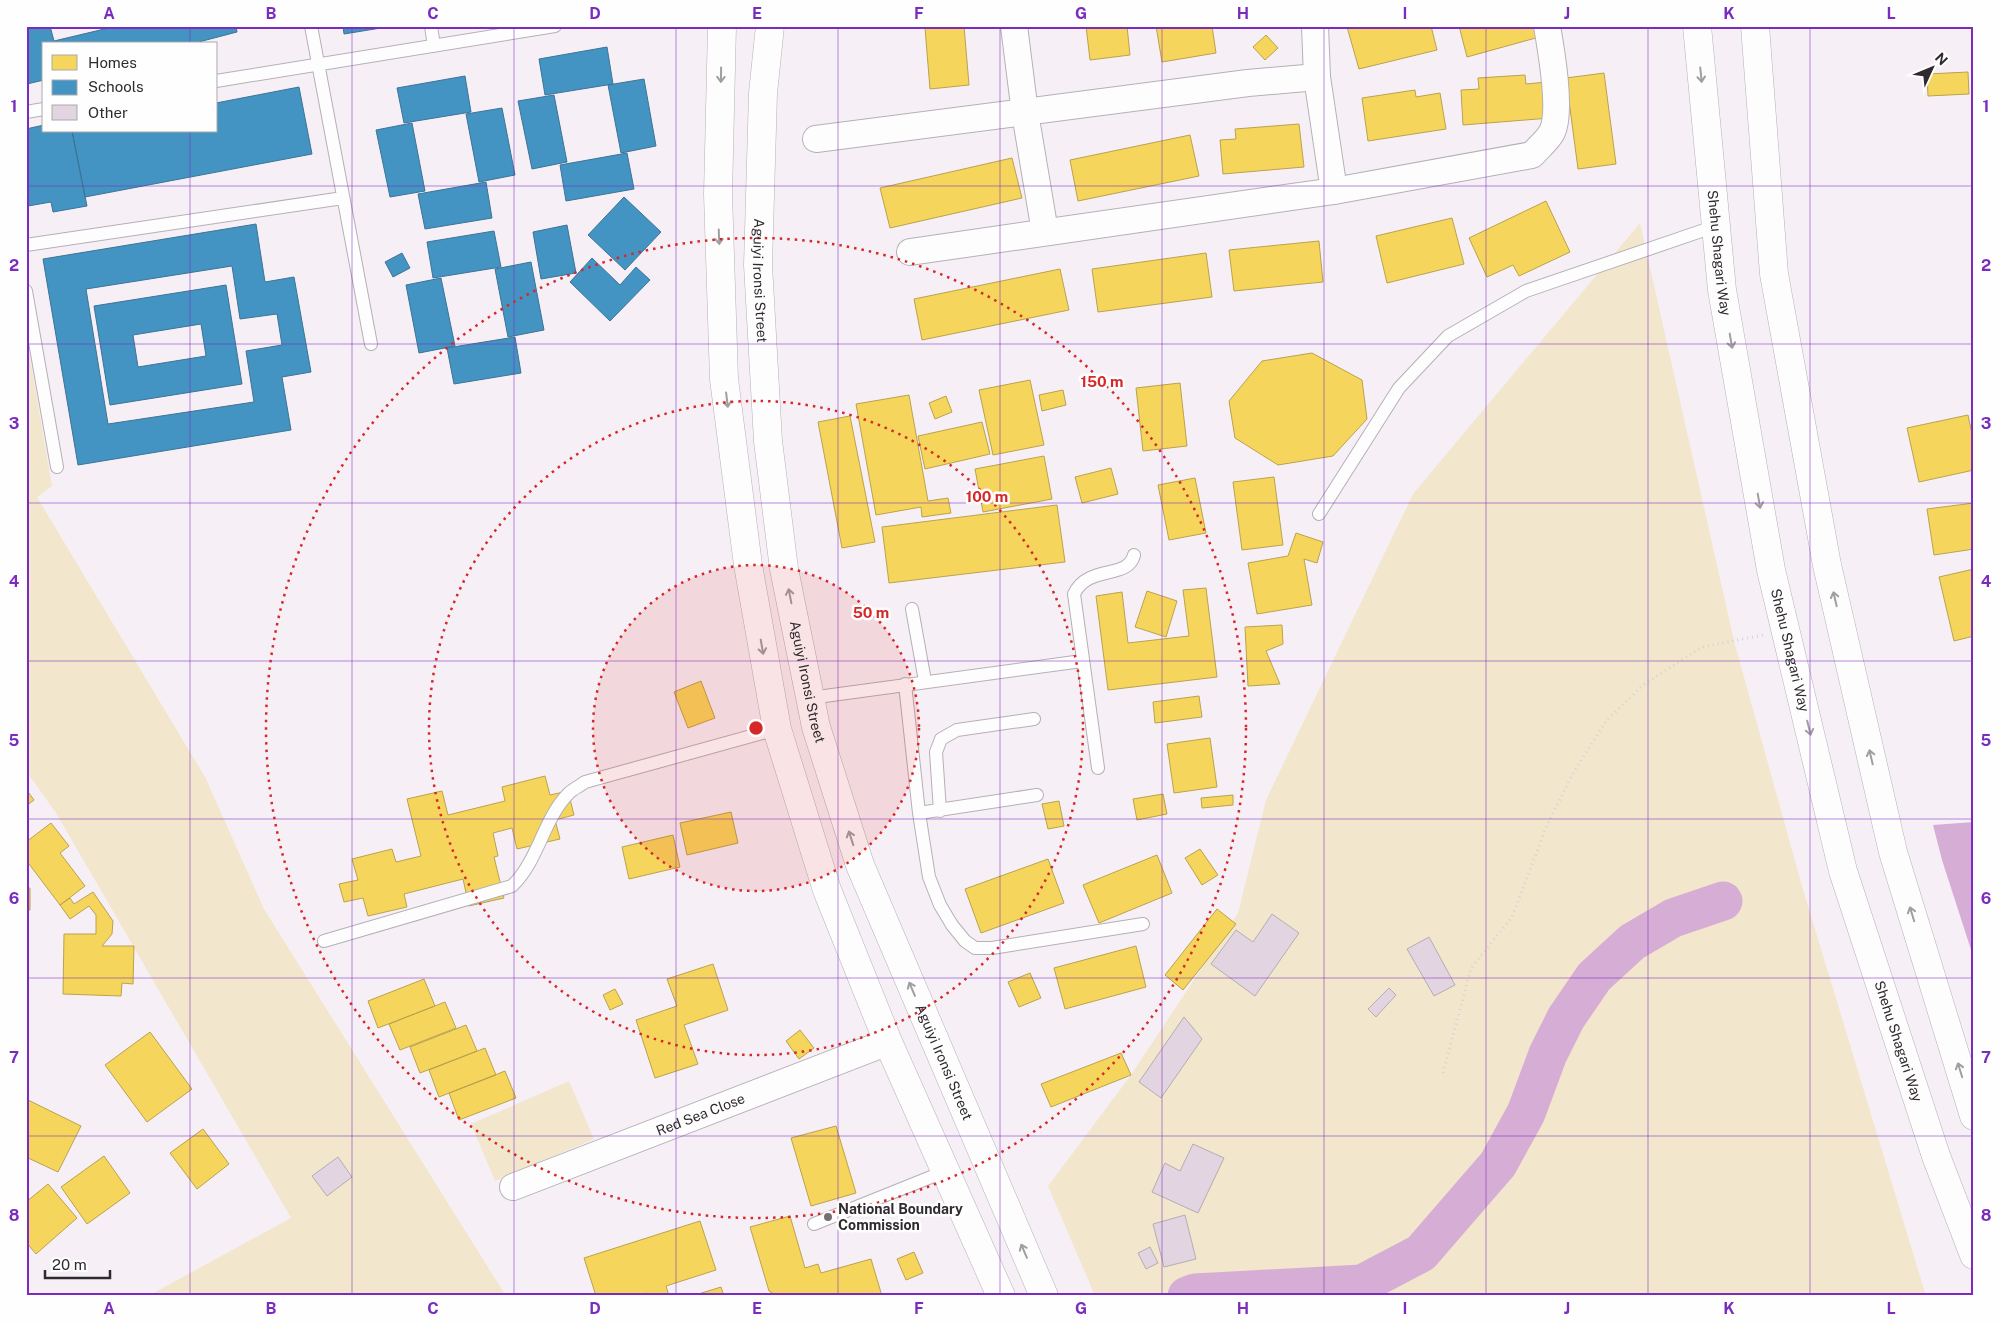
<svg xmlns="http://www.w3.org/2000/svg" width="2000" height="1322" font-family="'Public Sans',sans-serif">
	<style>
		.green { fill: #f2e6cd }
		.water { fill: #d6add5 }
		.homes { fill: #f6d55c; stroke: #baa24e }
		.schools { fill: #4393c3; stroke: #3d7496; fill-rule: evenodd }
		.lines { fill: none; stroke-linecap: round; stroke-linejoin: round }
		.river { stroke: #d6add5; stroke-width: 39 }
		.building { fill: #e2d4e1; stroke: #b2aeb2 }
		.service-casing { stroke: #b5b0b5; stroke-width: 14 }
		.minor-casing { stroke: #b5b0b5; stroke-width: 28 }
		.secondary-casing { stroke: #b5b0b5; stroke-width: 29 }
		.path { stroke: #d5d3d4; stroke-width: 3; stroke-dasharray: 1 4; stroke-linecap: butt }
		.service { stroke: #fefdfe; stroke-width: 12 }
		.minor { stroke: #fefdfe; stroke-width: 26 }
		.secondary { stroke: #fefdfe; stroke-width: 28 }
		.oneway { stroke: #a19ea0 }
		.grid { fill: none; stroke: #7b2cbf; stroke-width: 1; stroke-opacity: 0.55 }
		.ring { fill: none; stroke: #d62828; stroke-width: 2.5; stroke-dasharray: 2.5 5 }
		.poi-dot { fill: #756f74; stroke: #fefefe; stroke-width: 2 }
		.labels { text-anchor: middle; stroke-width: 5; stroke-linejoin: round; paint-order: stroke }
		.street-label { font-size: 14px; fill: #2f2a2e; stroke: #fefefe }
		.poi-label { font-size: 14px; font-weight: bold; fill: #2f2a2e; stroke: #fefefe; text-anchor: start }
		.centre { fill: #d62828; stroke: #fefefe; stroke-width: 2.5 }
		.ring-label { font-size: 15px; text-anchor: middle; font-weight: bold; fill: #d62828; stroke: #fefefe; stroke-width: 5; stroke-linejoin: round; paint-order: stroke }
		.neatline { fill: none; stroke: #7b2cbf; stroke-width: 2 }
		.grid-label { font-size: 16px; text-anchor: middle; font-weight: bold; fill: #7b2cbf }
	</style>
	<rect width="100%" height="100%" fill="#f6f0f6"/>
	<!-- green -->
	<path class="green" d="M 1640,223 L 1734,641 L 1802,886 L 1926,1296 L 1095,1296 L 1048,1186 L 1131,1075 L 1238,913 L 1266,800 L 1413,494 Z
		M 26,335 L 52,486 L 37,497 L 205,777 L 264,909 L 506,1296 L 148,1296 L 291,1218 L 56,813 L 26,771 Z
		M 569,1081 L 594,1139 L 495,1181 L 471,1124 Z"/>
	<!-- water -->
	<path class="water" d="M 1974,822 L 1974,959 L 1942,860 L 1933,825 Z"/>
	<!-- homes -->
	<path class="homes" d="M 964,26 L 969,85 L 930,89 L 925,28 Z
		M 1086,26 L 1127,26 L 1130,55 L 1090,60 Z
		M 1156,26 L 1212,26 L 1216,53 L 1162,62 Z
		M 1431,26 L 1437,50 L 1359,69 L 1347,27 Z
		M 1459,26 L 1540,26 L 1543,36 L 1467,57 Z
		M 1266,35 L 1278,48 L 1265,60 L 1253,47 Z
		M 1968,72 L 1969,94 L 1928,96 L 1927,74 Z
		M 1604,73 L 1616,164 L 1578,169 L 1566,78 Z
		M 1525,75 L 1526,84 L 1547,82 L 1550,118 L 1463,125 L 1461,90 L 1479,89 L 1478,78 Z
		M 1415,90 L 1416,97 L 1440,93 L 1446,129 L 1368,141 L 1362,98 Z
		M 1299,124 L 1304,167 L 1223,174 L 1220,140 L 1236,139 L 1235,129 Z
		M 1190,135 L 1199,176 L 1078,201 L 1070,160 Z
		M 1012,158 L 1022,198 L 890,228 L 880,188 Z
		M 1546,201 L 1570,252 L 1519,276 L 1513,265 L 1487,277 L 1469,238 Z
		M 1452,218 L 1464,264 L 1387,283 L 1376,236 Z
		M 1319,241 L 1323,282 L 1234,291 L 1229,250 Z
		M 1206,253 L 1212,297 L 1098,312 L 1092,269 Z
		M 1060,269 L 1069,310 L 922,340 L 914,299 Z
		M 1312,353 L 1362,380 L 1367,419 L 1333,456 L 1278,465 L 1235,438 L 1229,401 L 1262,361 Z
		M 1030,380 L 1044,445 L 993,455 L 979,390 Z
		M 1180,383 L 1187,446 L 1143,451 L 1136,388 Z
		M 1063,390 L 1066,405 L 1042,411 L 1039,395 Z
		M 909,395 L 928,501 L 948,498 L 951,513 L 922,517 L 921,507 L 876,515 L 856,404 Z
		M 946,396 L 952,412 L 935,419 L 929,403 Z
		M 1968,415 L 1974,443 L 1974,470 L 1919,482 L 1907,428 Z
		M 850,416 L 875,542 L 842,548 L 818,422 Z
		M 982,422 L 990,454 L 925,469 L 918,436 Z
		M 1044,456 L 1052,499 L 983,512 L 975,469 Z
		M 1111,468 L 1118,494 L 1082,503 L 1075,477 Z
		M 1274,477 L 1283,545 L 1242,550 L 1233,482 Z
		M 1195,478 L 1206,533 L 1169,540 L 1158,485 Z
		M 1974,503 L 1974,549 L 1934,555 L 1927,509 Z
		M 1057,505 L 1065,562 L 889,583 L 882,527 Z
		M 1296,533 L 1323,542 L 1317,563 L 1304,559 L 1312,605 L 1257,614 L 1248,563 L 1288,556 Z
		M 1974,569 L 1974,636 L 1954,641 L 1939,577 Z
		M 1206,588 L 1217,677 L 1108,690 L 1096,596 L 1122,592 L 1128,643 L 1189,636 L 1183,590 Z
		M 1147,591 L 1177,601 L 1166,637 L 1135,627 Z
		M 1282,625 L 1283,644 L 1266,651 L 1280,684 L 1248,686 L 1245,627 Z
		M 701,681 L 715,718 L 688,728 L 674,692 Z
		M 1199,696 L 1202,717 L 1155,723 L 1153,702 Z
		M 1210,738 L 1217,787 L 1174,793 L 1167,744 Z
		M 545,776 L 550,795 L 568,791 L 574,815 L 555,820 L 560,839 L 517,849 L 512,828 L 493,833 L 498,856 L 494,857 L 504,898 L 469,906 L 463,879 L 404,894 L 407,907 L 368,916 L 363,898 L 344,902 L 339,884 L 358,880 L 352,859 L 392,849 L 396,862 L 421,856 L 407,799 L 442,791 L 448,815 L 505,801 L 502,787 Z
		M 26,789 L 34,800 L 26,806 Z
		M 1163,794 L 1167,814 L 1137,820 L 1133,799 Z
		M 1233,795 L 1233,805 L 1202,808 L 1201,798 Z
		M 1059,801 L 1064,826 L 1048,829 L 1042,804 Z
		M 731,812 L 738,843 L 687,855 L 680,823 Z
		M 51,823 L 69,846 L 60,853 L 85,886 L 60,905 L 26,860 L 26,842 Z
		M 673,835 L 680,867 L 629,879 L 622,847 Z
		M 1200,849 L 1218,875 L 1202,885 L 1185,858 Z
		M 1157,855 L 1172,893 L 1099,923 L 1083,885 Z
		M 1048,859 L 1064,903 L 981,933 L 965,889 Z
		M 26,888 L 30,888 L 30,910 L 26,911 Z
		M 93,892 L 113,921 L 112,934 L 102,946 L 134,946 L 133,984 L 122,983 L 121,996 L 63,994 L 64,934 L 96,934 L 96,915 L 89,906 L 70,919 L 60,905 L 70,898 L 74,904 Z
		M 1217,909 L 1236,924 L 1183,990 L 1165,975 Z
		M 1136,946 L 1146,987 L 1065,1009 L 1054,968 Z
		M 713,964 L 728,1010 L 684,1025 L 698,1064 L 655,1078 L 636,1020 L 677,1006 L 667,979 Z
		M 1030,973 L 1041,998 L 1019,1007 L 1008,982 Z
		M 424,979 L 435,1006 L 378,1028 L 368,1001 Z
		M 615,989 L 623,1004 L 610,1010 L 603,995 Z
		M 445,1002 L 456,1028 L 400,1050 L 389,1024 Z
		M 466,1025 L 477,1051 L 420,1073 L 410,1047 Z
		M 800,1030 L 814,1048 L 799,1059 L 786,1041 Z
		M 150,1032 L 192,1089 L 147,1122 L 105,1065 Z
		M 485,1048 L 496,1075 L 439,1097 L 429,1070 Z
		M 1121,1053 L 1131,1075 L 1051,1107 L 1041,1084 Z
		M 505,1071 L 516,1098 L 459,1120 L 449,1093 Z
		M 26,1099 L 81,1126 L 58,1172 L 26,1157 Z
		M 836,1126 L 856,1193 L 811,1206 L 791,1138 Z
		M 203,1129 L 229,1164 L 197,1189 L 170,1153 Z
		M 104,1156 L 130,1193 L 87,1224 L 61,1187 Z
		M 48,1184 L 77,1218 L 36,1254 L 26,1242 L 26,1202 Z
		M 790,1216 L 805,1268 L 818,1264 L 821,1273 L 871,1259 L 882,1296 L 777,1296 L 769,1291 L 750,1227 Z
		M 700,1221 L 716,1270 L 666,1286 L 669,1296 L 648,1296 L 647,1293 L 637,1296 L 596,1296 L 584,1258 Z
		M 914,1252 L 923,1273 L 906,1280 L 897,1259 Z
		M 721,1287 L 724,1296 L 692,1296 Z"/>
	<!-- schools -->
	<path class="schools" d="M 26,26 L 50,26 L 54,41 L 117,26 L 236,26 L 237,32 L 191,44 L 44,44 L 44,80 L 27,84 Z
		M 343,26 L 387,26 L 387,27 L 344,34 Z
		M 607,47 L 613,84 L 545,95 L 539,59 Z
		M 465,76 L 471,112 L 404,123 L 397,88 Z
		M 644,79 L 656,146 L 621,153 L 608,85 Z
		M 299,87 L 312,154 L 85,197 L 72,131 L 216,131 L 216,103 Z
		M 554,95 L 567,162 L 532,169 L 518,101 Z
		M 502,108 L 515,175 L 479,182 L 466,114 Z
		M 412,123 L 425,191 L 390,197 L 376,130 Z
		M 44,125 L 44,131 L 72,131 L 87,206 L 53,212 L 51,202 L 28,206 L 26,129 Z
		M 627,153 L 634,189 L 566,201 L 560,165 Z
		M 486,182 L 492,218 L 425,229 L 418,194 Z
		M 624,197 L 661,232 L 625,270 L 588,235 Z
		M 256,224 L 265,282 L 294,277 L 311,372 L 282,377 L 291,430 L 78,465 L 43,259 ZM 232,266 L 240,319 L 277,314 L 282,345 L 246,351 L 254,402 L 108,424 L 86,289 Z
		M 567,225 L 576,273 L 541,279 L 533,232 Z
		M 494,231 L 501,267 L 433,278 L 427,242 Z
		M 402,253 L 410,268 L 393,277 L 385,262 Z
		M 592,258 L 620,285 L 636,267 L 650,280 L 610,321 L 570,282 Z
		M 531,262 L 544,330 L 508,337 L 495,269 Z
		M 441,278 L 455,346 L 419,353 L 406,285 Z
		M 226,285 L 242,384 L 110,405 L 94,306 ZM 201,324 L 206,356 L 138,367 L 133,335 Z
		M 515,337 L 521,373 L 454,384 L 447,348 Z"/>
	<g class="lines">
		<!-- river -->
		<path class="river" d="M 1187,1296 L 1195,1293 L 1362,1284 L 1421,1253 L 1498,1164 L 1526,1113 L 1548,1054 L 1566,1018 L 1594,977 L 1632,942 L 1673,918 L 1723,901"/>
	</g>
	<!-- building -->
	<path class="building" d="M 1272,914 L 1299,933 L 1255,996 L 1211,964 L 1236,930 L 1253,942 Z
		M 1429,937 L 1455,985 L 1434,996 L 1407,949 Z
		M 1389,988 L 1396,995 L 1376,1017 L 1368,1009 Z
		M 1184,1017 L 1202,1039 L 1161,1098 L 1139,1082 Z
		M 1193,1144 L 1224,1158 L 1198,1213 L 1152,1192 L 1165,1163 L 1180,1171 Z
		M 338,1157 L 352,1177 L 327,1196 L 312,1176 Z
		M 1185,1215 L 1196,1259 L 1164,1267 L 1153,1224 Z
		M 1150,1247 L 1158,1263 L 1146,1269 L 1138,1253 Z"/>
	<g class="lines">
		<!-- service casing -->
		<g class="service-casing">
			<path id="service" d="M 311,26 L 371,344
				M 431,26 L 434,46
				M 216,81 L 555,26
				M 26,112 L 44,109
				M 26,245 L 343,198
				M 26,291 L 57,467
				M 1319,514 L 1399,388 L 1448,336 L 1526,291 L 1716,226
				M 912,609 L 925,681
				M 905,684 L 919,813 L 929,877 L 940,905 L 952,925 L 965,941 L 975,948 L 992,948 L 1143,924
				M 810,698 L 1082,661
				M 1098,768 L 1074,594 C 1088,564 1128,580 1134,555
				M 940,811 L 936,752 L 941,739 L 957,730 L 1034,719
				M 919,813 L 1037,795
				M 324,941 L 512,886 C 539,860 543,819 569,793 C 573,789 580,786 585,782 L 777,729
				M 814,1224 L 946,1171"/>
		</g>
		<!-- minor casing -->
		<g class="minor-casing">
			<g id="minor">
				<path d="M 1014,26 L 1025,113 L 1045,232"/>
				<path d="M 1315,26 L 1317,77 L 1334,191"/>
				<path d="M 816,139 L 1248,83 L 1317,77"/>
				<path d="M 910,252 L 1334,191 L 1532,155 C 1538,148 1548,140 1552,132 C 1562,112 1551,49 1547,26"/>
				<path id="s1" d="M 513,1187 L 888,1042"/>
			</g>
		</g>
		<!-- secondary casing -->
		<g class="secondary-casing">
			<g id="secondary">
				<path d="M 722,26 L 718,194 L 724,379 L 748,565 L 777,729 L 827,890 L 888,1042 L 1001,1296"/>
				<path id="s2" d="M 770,26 L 763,93 L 758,265 L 768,441 L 784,569 L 816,727 L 860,865 L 1044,1296"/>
				<path id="s3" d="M 1697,26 L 1722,290 L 1771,570 L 1843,871 L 1936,1156 L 1974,1255"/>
				<path d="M 1755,26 L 1774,274 L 1827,565 L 1893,852 L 1974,1116"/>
			</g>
		</g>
		<!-- path -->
		<path class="path" d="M 1443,1073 L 1471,968 L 1512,917 L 1547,825 L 1572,775 L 1606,721 L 1643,685 L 1702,647 L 1763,635"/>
		<!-- service -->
		<use href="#service" class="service"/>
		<!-- minor -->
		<use href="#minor" class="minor"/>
		<!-- secondary -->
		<use href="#secondary" class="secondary"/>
	</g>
	<!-- one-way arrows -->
	<defs><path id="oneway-shaft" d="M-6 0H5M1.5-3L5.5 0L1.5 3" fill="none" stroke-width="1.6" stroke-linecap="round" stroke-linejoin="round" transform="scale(1.25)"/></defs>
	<g class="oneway">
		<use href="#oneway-shaft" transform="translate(721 75) rotate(91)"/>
		<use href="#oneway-shaft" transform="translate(1701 75) rotate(84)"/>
		<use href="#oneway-shaft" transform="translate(719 237) rotate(88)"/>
		<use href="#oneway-shaft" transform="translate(1731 341) rotate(80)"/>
		<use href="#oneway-shaft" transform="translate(727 400) rotate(83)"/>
		<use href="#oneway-shaft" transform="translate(1759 501) rotate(80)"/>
		<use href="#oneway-shaft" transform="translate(790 596) rotate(-101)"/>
		<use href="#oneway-shaft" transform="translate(1835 599) rotate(-103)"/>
		<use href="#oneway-shaft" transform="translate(762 647) rotate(80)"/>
		<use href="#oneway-shaft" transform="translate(1809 728) rotate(76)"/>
		<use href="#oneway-shaft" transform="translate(1871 757) rotate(-103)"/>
		<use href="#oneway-shaft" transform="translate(851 838) rotate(-108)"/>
		<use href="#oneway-shaft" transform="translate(1912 914) rotate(-107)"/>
		<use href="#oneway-shaft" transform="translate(912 989) rotate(-113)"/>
		<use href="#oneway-shaft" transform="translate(1960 1070) rotate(-107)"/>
		<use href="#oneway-shaft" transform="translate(1024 1251) rotate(-113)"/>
	</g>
	<!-- grid -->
	<path class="grid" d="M 190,26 L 190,44M 352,26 L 352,1296M 514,26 L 514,1296M 676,26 L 676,1296M 838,26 L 838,1296M 1000,26 L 1000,1296M 1162,26 L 1162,1296M 1324,26 L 1324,1296M 1486,26 L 1486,1296M 1648,26 L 1648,1296M 1810,26 L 1810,1296M 190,131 L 190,1296M 26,186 L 1974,186M 26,344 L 1974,344M 26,503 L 1974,503M 26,661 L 1974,661M 26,819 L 1974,819M 26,978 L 1974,978M 26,1136 L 1974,1136"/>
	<!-- distance rings -->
	<circle cx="756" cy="728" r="163" fill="#d62828" fill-opacity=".12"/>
	<g class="ring">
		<circle cx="756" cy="728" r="163"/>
		<circle cx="756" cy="728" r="327"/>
		<circle cx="756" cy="728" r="490"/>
	</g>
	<!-- markers -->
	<circle class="poi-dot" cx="828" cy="1217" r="5"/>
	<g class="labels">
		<!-- street labels -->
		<g class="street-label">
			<text dy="5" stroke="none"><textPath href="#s3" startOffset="228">Shehu Shagari Way</textPath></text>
			<text dy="5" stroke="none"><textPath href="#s2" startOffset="255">Aguiyi Ironsi Street</textPath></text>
			<text dy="5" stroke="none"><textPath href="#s3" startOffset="632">Shehu Shagari Way</textPath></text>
			<text dy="5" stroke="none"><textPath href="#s2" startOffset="660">Aguiyi Ironsi Street</textPath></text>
			<text dy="5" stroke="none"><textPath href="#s3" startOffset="1038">Shehu Shagari Way</textPath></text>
			<text dy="5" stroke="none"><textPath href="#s2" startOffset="1065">Aguiyi Ironsi Street</textPath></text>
			<text dy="5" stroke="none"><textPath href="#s1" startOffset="201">Red Sea Close</textPath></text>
		</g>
		<!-- poi labels -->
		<g class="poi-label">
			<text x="838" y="1214">National Boundary<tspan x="838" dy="16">Commission</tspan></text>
		</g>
	</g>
	<circle cx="756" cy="728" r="8" class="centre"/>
	<g class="ring-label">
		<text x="1102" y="387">150 m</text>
		<text x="987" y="502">100 m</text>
		<text x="871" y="618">50 m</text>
	</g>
	<!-- border -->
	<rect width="2000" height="1322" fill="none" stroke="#fefefe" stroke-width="55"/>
	<!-- legend -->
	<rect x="42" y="42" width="175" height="90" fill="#fefefe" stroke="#aba9ab"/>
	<rect x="52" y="55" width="25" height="15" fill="#f6d55c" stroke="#aba9ab"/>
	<text x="88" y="68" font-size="15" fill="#2f2a2e">Homes</text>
	<rect x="52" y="80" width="25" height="15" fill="#4393c3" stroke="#aba9ab"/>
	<text x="88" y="92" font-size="15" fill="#2f2a2e">Schools</text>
	<rect x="52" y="105" width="25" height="15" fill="#e2d4e1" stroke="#aba9ab"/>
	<text x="88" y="118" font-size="15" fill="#2f2a2e">Other</text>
	<!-- north arrow -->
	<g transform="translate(1932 68) rotate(46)" stroke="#fefefe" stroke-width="4" paint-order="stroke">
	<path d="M0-4L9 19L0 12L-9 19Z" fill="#2f2a2e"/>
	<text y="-8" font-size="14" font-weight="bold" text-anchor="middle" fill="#2f2a2e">N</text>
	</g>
	<!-- scale -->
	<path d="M45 1270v8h65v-8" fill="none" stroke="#2f2a2e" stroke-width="2.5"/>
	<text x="52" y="1270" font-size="15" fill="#2f2a2e" stroke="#fefefe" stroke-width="4" paint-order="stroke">20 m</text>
	<rect x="28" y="28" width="1944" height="1266" class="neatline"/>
	<g class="grid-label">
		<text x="109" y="19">A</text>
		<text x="271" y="19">B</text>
		<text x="433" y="19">C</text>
		<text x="595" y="19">D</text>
		<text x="757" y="19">E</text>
		<text x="919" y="19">F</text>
		<text x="1081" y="19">G</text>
		<text x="1243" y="19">H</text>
		<text x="1405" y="19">I</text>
		<text x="1567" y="19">J</text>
		<text x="1729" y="19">K</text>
		<text x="1891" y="19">L</text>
		<text x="14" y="112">1</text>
		<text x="1986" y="112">1</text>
		<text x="14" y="271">2</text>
		<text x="1986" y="271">2</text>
		<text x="14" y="429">3</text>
		<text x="1986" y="429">3</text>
		<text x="14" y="587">4</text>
		<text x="1986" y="587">4</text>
		<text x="14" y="746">5</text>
		<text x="1986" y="746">5</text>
		<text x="14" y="904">6</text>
		<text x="1986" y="904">6</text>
		<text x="14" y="1063">7</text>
		<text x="1986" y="1063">7</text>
		<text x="14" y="1221">8</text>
		<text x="1986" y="1221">8</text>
		<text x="109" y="1314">A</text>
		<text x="271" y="1314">B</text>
		<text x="433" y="1314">C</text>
		<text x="595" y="1314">D</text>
		<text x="757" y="1314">E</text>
		<text x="919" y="1314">F</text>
		<text x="1081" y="1314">G</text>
		<text x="1243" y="1314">H</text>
		<text x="1405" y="1314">I</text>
		<text x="1567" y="1314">J</text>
		<text x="1729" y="1314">K</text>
		<text x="1891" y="1314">L</text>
	</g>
</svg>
